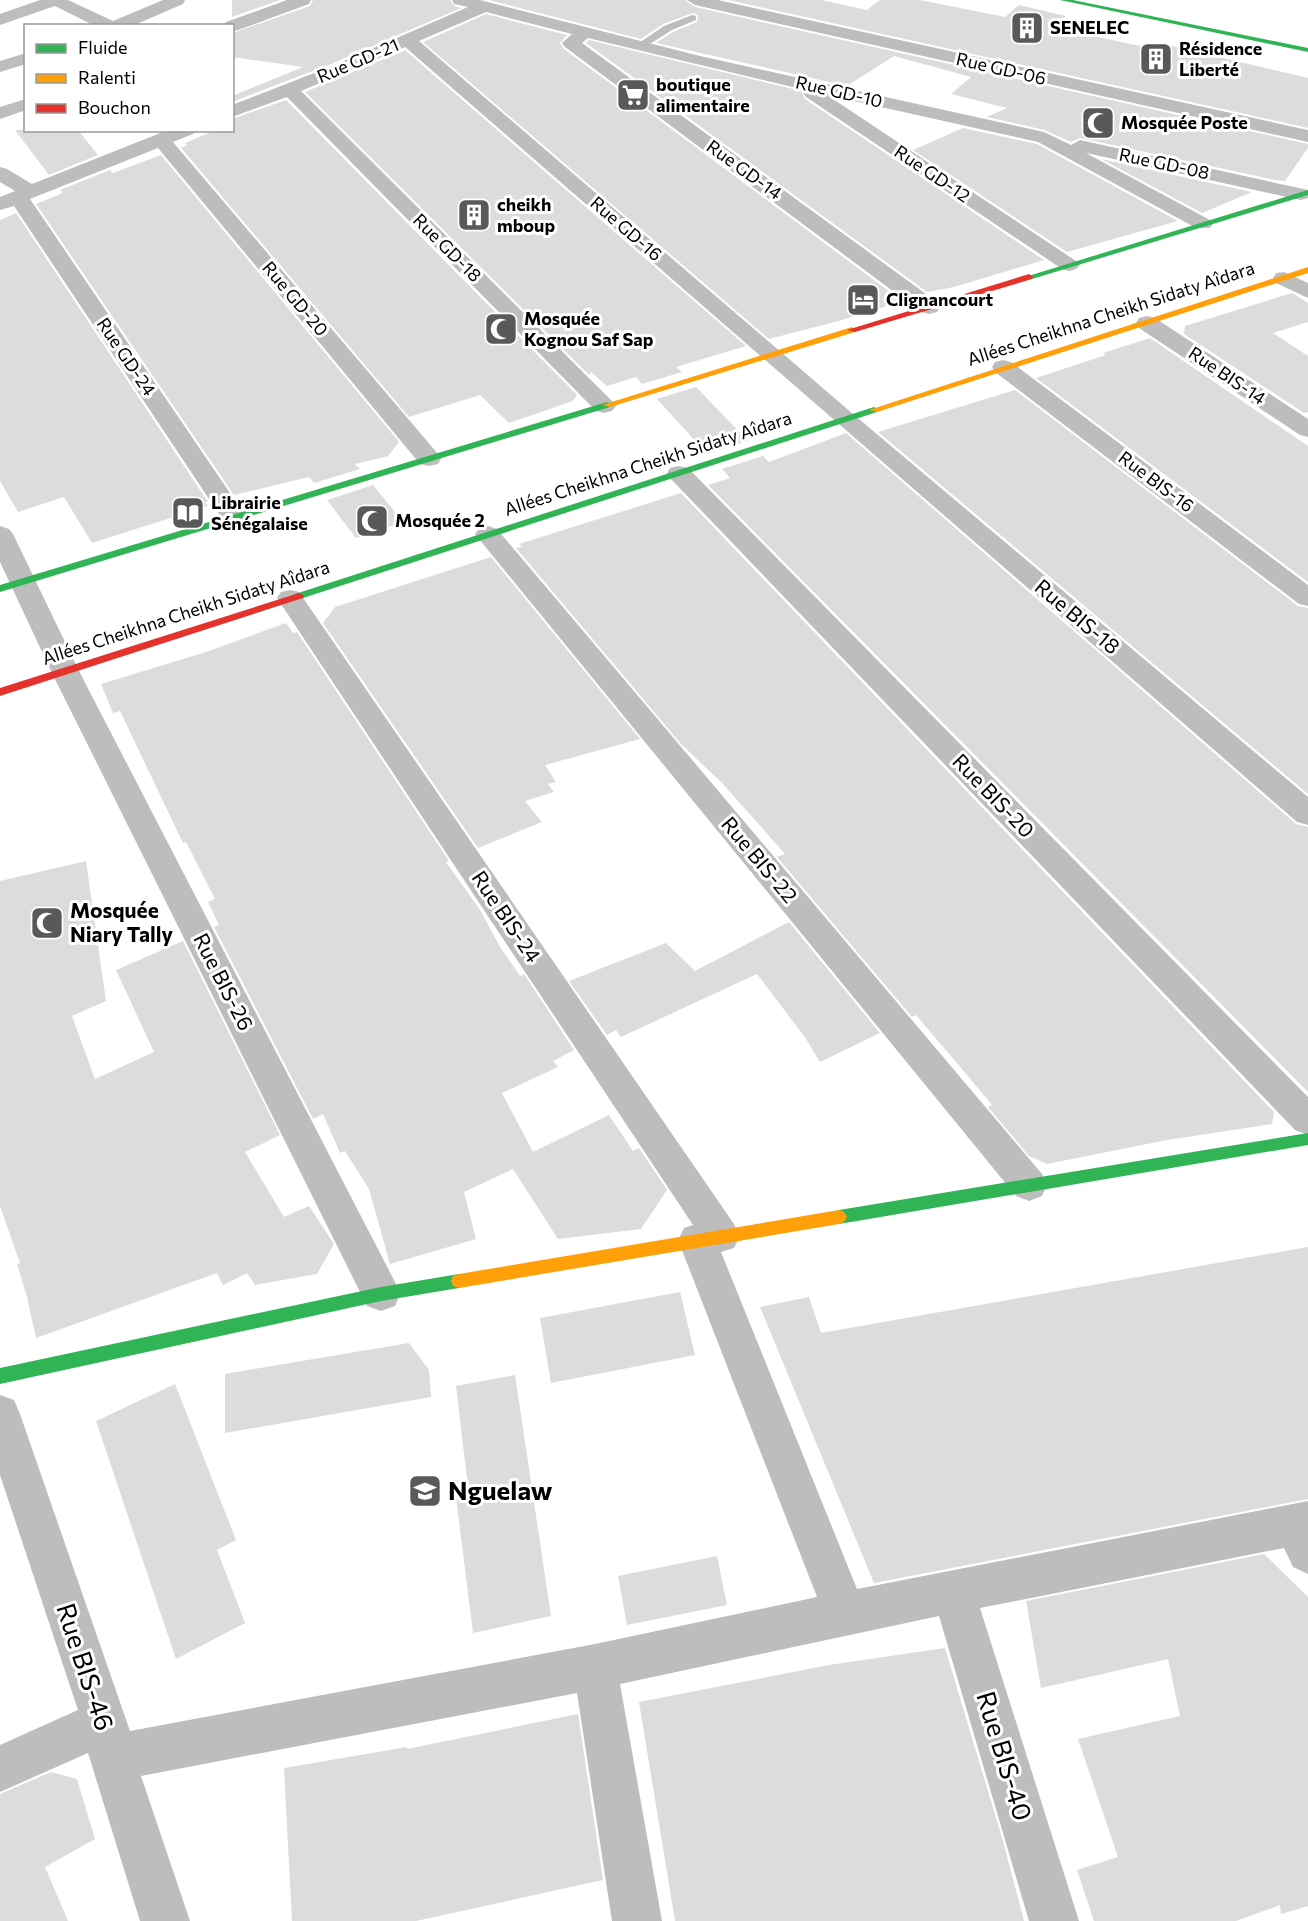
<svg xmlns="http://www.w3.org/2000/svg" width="1308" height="1921" font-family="Commissioner,sans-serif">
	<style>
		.building { fill: #dcdcdc }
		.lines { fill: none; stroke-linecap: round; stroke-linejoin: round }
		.lane { fill: #bdbdbd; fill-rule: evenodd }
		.street { fill: #bdbdbd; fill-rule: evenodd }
		.fast { fill: #30b455; fill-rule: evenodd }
		.slow { fill: #ff9f0a; fill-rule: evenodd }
		.jam { fill: #e5322d; fill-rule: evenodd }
		.labels { text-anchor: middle; stroke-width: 6; stroke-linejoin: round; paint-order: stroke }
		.far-poi-label { font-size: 18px; font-weight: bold; fill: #000; stroke: #fff; text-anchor: start }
		.far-street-label { font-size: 18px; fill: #000; stroke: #fff }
		.street-label { font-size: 21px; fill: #000; stroke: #fff }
		.poi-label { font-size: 21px; font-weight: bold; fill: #000; stroke: #fff; text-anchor: start }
		.near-poi-label { font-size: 26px; font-weight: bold; fill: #000; stroke: #fff; text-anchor: start }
		.near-street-label { font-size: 26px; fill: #000; stroke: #fff }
	</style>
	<rect width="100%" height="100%" fill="#fff"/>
	<!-- building -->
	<path class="building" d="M 232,0 L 280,0 L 232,17 Z
		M 313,0 L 450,0 L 454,6 L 461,8 L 331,64 L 232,102 L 232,96 L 303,67 L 232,57 L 232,33 L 310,6 Z
		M 489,0 L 685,0 L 695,7 L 1308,144 L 1308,148 L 1285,181 L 1275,180 L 1080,138 L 1071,142 L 1044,130 L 987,117 L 1007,108 L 951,94 L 971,77 L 894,56 L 847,86 L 656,43 L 673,32 L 697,22 L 698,15 L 693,13 L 663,24 L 641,39 Z
		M 728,0 L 821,0 L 867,10 L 880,0 L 920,0 L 1005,17 L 1019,5 L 1066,16 L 1061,21 L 1068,23 L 1062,29 L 1144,47 L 1155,45 L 1166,47 L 1168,45 L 1308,78 L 1308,128 Z
		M 486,14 L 567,35 L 560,43 L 564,49 L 902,301 L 842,320 L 769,339 L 423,42 Z
		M 589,40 L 801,91 L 805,99 L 1044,260 L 954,287 L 927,292 L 586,43 Z
		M 405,50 L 746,346 L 676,367 L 682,372 L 642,384 L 636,377 L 607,386 L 591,372 L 589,375 L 305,92 Z
		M 286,100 L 577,395 L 573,401 L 509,423 L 480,395 L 409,417 L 181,148 L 187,145 L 185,143 L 216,130 L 232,130 L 232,119 Z
		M 963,128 L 1037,144 L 1178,221 L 1067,252 L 913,150 Z
		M 15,130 L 78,130 L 98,155 L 49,175 Z
		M 161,155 L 399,442 L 388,456 L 355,464 L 360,469 L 314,483 L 309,477 L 234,495 L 36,204 L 63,193 L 60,190 L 110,170 L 113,173 Z
		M 1101,159 L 1252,192 L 1202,213 Z
		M 16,213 L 208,502 L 205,502 L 208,506 L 92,543 L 64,497 L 18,512 L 0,481 L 0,220 Z
		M 1292,293 L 1308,303 L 1308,322 L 1273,333 L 1308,356 L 1308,412 L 1304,413 L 1184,334 L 1185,326 Z
		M 1150,338 L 1308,446 L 1308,582 L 1036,378 L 1106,355 L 1103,353 Z
		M 696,387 L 748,441 L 707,454 L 657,399 Z
		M 1015,390 L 1298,606 L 1308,608 L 1308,794 L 878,432 Z
		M 846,433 L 1296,824 L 1308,827 L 1308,1092 L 708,485 L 730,478 L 722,469 L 763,456 L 769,462 Z
		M 373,485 L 403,522 L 356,538 L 327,500 Z
		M 681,493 L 1274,1112 L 1272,1124 L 1167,1140 L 1047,1164 L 1029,1156 L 988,1107 L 992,1105 L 967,1075 L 916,1015 L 912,1017 L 777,857 L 785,854 L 722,783 L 681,744 L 516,548 L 522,547 L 519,544 Z
		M 491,557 L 640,739 L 545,765 L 556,782 L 548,784 L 554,792 L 525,801 L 542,822 L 478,848 L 323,623 L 335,607 Z
		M 286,623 L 293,633 L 297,632 L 449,861 L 446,862 L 480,910 L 500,947 L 520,976 L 524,974 L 574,1050 L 553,1061 L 558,1067 L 502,1093 L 533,1152 L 609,1115 L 633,1151 L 639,1148 L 667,1190 L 641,1229 L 558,1239 L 513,1169 L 464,1192 L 476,1239 L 390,1264 L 369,1189 L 345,1151 L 340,1153 L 323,1114 L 313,1119 L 214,927 L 219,925 L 208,902 L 215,899 L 186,842 L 183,843 L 120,711 L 113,713 L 101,684 L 206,652 Z
		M 86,861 L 106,1001 L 72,1016 L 95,1079 L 154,1052 L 116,970 L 183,941 L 280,1135 L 245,1152 L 284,1217 L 309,1206 L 334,1244 L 317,1274 L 255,1285 L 247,1273 L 223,1285 L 217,1273 L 36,1338 L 27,1297 L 17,1264 L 20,1263 L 0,1206 L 0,881 Z
		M 789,922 L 880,1033 L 820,1062 L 804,1036 L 757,974 L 621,1037 L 616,1030 L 607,1035 L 569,981 L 666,943 L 695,971 Z
		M 1308,1247 L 1308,1499 L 874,1583 L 760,1307 L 809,1297 L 821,1333 Z
		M 680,1292 L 695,1355 L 551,1383 L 540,1318 Z
		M 409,1343 L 429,1370 L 431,1397 L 225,1433 L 225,1374 Z
		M 515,1375 L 551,1616 L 473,1633 L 454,1481 L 467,1479 L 456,1386 Z
		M 175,1384 L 236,1540 L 217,1550 L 245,1623 L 176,1659 L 96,1421 Z
		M 1264,1554 L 1308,1597 L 1308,1906 L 1281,1914 L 1280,1905 L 1236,1921 L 1094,1921 L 1077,1870 L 1118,1857 L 1078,1739 L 1180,1716 L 1168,1659 L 1041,1688 L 1026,1601 Z
		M 717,1556 L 727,1605 L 627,1625 L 618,1576 Z
		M 945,1648 L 1003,1841 L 1024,1921 L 675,1921 L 639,1702 L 829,1665 Z
		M 578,1714 L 603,1880 L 416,1921 L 292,1921 L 284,1768 L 407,1747 L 407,1749 Z
		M 51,1772 L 77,1779 L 95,1839 L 45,1867 L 68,1921 L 0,1921 L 0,1794 Z"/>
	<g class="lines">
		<!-- lane -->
		<path class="lane" d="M 692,15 L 696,16 L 696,20 L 672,30 L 642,49 L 633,47 L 664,26 Z"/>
		<!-- street -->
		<path class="street" d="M 40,0 L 68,0 L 113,21 L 163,0 L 185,0 L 183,4 L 132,26 L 95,26 L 55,6 L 0,25 L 0,14 Z
			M 287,0 L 311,0 L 309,4 L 238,30 L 232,31 L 232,26 L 224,26 L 226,22 Z
			M 452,0 L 480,0 L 700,56 L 1044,132 L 1071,145 L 1080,140 L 1308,190 L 1308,198 L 1301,200 L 1086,153 L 1210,220 L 1213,224 L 1210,228 L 1196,228 L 1038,142 L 827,95 L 1076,261 L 1080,265 L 1076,269 L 1069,271 L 1062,269 L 806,97 L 803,93 L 805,90 L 588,38 L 582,43 L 937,302 L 940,307 L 937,312 L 929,314 L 921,312 L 565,47 L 562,43 L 572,34 L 486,12 L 419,41 L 853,414 L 1308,797 L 1308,825 L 1297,822 L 405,47 L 301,91 L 612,401 L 616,406 L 612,411 L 604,413 L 596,411 L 287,97 L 232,117 L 232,105 L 332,66 L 468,7 L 454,4 Z
			M 687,0 L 718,0 L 1308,130 L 1308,142 L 695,5 Z
			M 26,53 L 26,64 L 0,72 L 0,61 Z
			M 26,99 L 26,110 L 0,119 L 0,107 Z
			M 168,130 L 195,130 L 193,134 L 173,142 L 438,454 L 441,459 L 438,464 L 429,466 L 420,464 L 158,148 L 30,199 L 247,518 L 243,523 L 234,526 L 225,523 L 14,206 L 0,210 L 0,197 L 15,191 L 0,182 L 0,167 L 7,169 L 32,184 Z
			M 1284,272 L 1308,283 L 1308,298 L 1276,283 L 1273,278 L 1276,273 Z
			M 1147,316 L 1155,318 L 1308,419 L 1308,437 L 1300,435 L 1139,328 L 1136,323 L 1139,318 Z
			M 1003,360 L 1011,362 L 1308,585 L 1308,606 L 1299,604 L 995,372 L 992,367 L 995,362 Z
			M 679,466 L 688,468 L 1308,1097 L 1308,1135 L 1295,1130 L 670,478 L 667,473 L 670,468 Z
			M 0,526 L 9,529 L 13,534 L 79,671 L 395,1282 L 400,1294 L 395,1306 L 381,1311 L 367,1306 L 51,671 L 0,562 Z
			M 488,526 L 497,529 L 1042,1174 L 1047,1185 L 1042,1196 L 1029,1201 L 1016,1196 L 479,539 L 475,534 L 479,529 Z
			M 290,590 L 299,592 L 734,1224 L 740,1236 L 734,1248 L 721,1252 L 857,1589 L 1308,1501 L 1308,1574 L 1293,1567 L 1284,1548 L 980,1608 L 1079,1921 L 1029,1921 L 939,1616 L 620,1684 L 662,1921 L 612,1921 L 577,1693 L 141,1776 L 190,1921 L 140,1921 L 88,1753 L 0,1792 L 0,1745 L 78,1710 L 0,1475 L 0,1395 L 14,1400 L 20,1414 L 130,1731 L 595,1644 L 817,1597 L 678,1240 L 684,1228 L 693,1225 L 277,598 L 281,592 Z"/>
		<!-- fast -->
		<path class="fast" d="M 1060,0 L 1073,0 L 1308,48 L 1308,52 Z
			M 1308,190 L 1308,195 L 1032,279 L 1025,277 Z
			M 607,402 L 612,405 L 610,407 L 0,592 L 0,585 Z
			M 874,407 L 879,410 L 877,412 L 303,598 L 299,599 L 294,596 L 295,594 Z
			M 1308,1133 L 1308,1145 L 839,1224 L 834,1222 L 831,1217 L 834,1212 L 839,1210 Z
			M 459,1274 L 465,1276 L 467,1281 L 465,1286 L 459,1288 L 381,1301 L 0,1384 L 0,1368 L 381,1287 Z"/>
		<!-- slow -->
		<path class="slow" d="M 1308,267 L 1308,273 L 877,412 L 869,410 Z
			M 852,327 L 857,330 L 855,332 L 610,407 L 602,405 Z
			M 839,1210 L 844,1212 L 847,1217 L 844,1222 L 839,1224 L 459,1288 L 453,1286 L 451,1281 L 453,1276 L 459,1274 Z"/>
		<!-- jam -->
		<path class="jam" d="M 1029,274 L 1033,277 L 1032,279 L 855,332 L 847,330 Z
			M 299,593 L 304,596 L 303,598 L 0,696 L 0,688 Z"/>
	</g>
	<!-- icons -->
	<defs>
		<g id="building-square" transform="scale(1.725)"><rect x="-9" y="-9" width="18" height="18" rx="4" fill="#595959" stroke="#fff"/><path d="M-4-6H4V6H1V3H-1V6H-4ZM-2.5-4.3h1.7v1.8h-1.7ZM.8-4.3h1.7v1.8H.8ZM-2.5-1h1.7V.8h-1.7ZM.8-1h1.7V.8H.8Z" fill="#fff"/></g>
		<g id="supermarket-square" transform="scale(1.725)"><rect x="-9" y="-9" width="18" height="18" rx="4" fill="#595959" stroke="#fff"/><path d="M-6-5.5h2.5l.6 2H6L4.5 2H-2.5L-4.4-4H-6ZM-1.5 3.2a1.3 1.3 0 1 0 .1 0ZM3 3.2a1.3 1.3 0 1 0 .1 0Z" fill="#fff"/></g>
		<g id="mosque-square" transform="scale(1.725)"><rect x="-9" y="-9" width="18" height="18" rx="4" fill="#595959" stroke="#fff"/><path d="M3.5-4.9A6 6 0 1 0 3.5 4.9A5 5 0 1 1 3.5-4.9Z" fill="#fff"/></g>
		<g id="hotel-square" transform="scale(1.725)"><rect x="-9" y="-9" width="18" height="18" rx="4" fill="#595959" stroke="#fff"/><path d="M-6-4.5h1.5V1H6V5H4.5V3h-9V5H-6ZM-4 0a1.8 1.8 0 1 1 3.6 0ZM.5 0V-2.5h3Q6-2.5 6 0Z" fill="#fff"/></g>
		<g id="library-square" transform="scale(1.725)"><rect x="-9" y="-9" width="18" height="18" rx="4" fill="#595959" stroke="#fff"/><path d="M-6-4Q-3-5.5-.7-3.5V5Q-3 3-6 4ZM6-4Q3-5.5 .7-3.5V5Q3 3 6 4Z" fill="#fff"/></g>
		<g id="school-square" transform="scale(1.725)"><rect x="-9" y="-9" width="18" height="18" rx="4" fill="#595959" stroke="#fff"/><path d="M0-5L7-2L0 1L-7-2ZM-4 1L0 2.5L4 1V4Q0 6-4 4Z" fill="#fff"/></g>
	</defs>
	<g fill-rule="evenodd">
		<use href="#building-square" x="1027" y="28"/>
		<use href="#building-square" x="1156" y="59"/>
		<use href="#supermarket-square" x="633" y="95"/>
		<use href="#mosque-square" x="1098" y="123"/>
		<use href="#building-square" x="474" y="215"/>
		<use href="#hotel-square" x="863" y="300"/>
		<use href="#mosque-square" x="501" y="329"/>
		<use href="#library-square" x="188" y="513"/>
		<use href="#mosque-square" x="372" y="521"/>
		<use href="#mosque-square" x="47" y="923"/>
		<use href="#school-square" x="425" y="1491"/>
	</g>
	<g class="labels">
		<!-- far-poi labels -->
		<g class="far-poi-label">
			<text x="1050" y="34">SENELEC</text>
			<text x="1179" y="55">Résidence<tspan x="1179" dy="21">Liberté</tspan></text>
			<text x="656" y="91">boutique<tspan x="656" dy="21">alimentaire</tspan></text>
			<text x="1121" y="129">Mosquée Poste</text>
			<text x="497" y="211">cheikh<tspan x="497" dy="21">mboup</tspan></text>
			<text x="886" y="306">Clignancourt</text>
			<text x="524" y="325">Mosquée<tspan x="524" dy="21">Kognou Saf Sap</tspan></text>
			<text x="211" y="509">Librairie<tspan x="211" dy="21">Sénégalaise</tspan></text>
			<text x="395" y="527">Mosquée 2</text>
		</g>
		<!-- far-street labels -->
		<g class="far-street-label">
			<text transform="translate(358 61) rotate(-23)" y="6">Rue GD-21</text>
			<text transform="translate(1001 69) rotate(13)" y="6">Rue GD-06</text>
			<text transform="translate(839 92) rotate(13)" y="6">Rue GD-10</text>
			<text transform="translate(1164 164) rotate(12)" y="6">Rue GD-08</text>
			<text transform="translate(744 170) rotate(36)" y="6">Rue GD-14</text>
			<text transform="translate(932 174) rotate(34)" y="6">Rue GD-12</text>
			<text transform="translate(626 229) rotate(41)" y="6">Rue GD-16</text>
			<text transform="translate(447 248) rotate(45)" y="6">Rue GD-18</text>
			<text transform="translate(295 299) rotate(50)" y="6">Rue GD-20</text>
			<text transform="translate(1111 314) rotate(-18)" y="6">Allées Cheikhna Cheikh Sidaty Aîdara</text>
			<text transform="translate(126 357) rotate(56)" y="6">Rue GD-24</text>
			<text transform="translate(1227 376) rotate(34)" y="6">Rue BIS-14</text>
			<text transform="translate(648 464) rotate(-18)" y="6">Allées Cheikhna Cheikh Sidaty Aîdara</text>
			<text transform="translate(1156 482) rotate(37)" y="6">Rue BIS-16</text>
			<text transform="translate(186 613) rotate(-18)" y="6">Allées Cheikhna Cheikh Sidaty Aîdara</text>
		</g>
		<!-- street labels -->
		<g class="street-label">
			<text transform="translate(1077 617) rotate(40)" y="7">Rue BIS-18</text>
			<text transform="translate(993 796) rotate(46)" y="7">Rue BIS-20</text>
			<text transform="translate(759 860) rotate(50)" y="7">Rue BIS-22</text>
			<text transform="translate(506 917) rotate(56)" y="7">Rue BIS-24</text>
			<text transform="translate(223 982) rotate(63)" y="7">Rue BIS-26</text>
		</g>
		<!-- poi labels -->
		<g class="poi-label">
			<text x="70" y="918">Mosquée<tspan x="70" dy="24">Niary Tally</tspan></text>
		</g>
		<!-- near-poi labels -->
		<g class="near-poi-label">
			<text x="448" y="1500">Nguelaw</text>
		</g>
		<!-- near-street labels -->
		<g class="near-street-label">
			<text transform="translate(85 1667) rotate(72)" y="9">Rue BIS-46</text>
			<text transform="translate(1004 1756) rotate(73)" y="9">Rue BIS-40</text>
		</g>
	</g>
	<!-- legend -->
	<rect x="24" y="24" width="210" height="108" fill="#ffffff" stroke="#999999" stroke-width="1.5"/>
	<rect x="36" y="44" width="30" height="9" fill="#30b455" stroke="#999999" stroke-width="1.5"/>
	<text x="78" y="54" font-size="18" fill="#000000">Fluide</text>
	<rect x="36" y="74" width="30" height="9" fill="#ff9f0a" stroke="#999999" stroke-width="1.5"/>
	<text x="78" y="84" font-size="18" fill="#000000">Ralenti</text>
	<rect x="36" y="104" width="30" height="9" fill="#e5322d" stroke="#999999" stroke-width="1.5"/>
	<text x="78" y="114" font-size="18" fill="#000000">Bouchon</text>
</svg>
